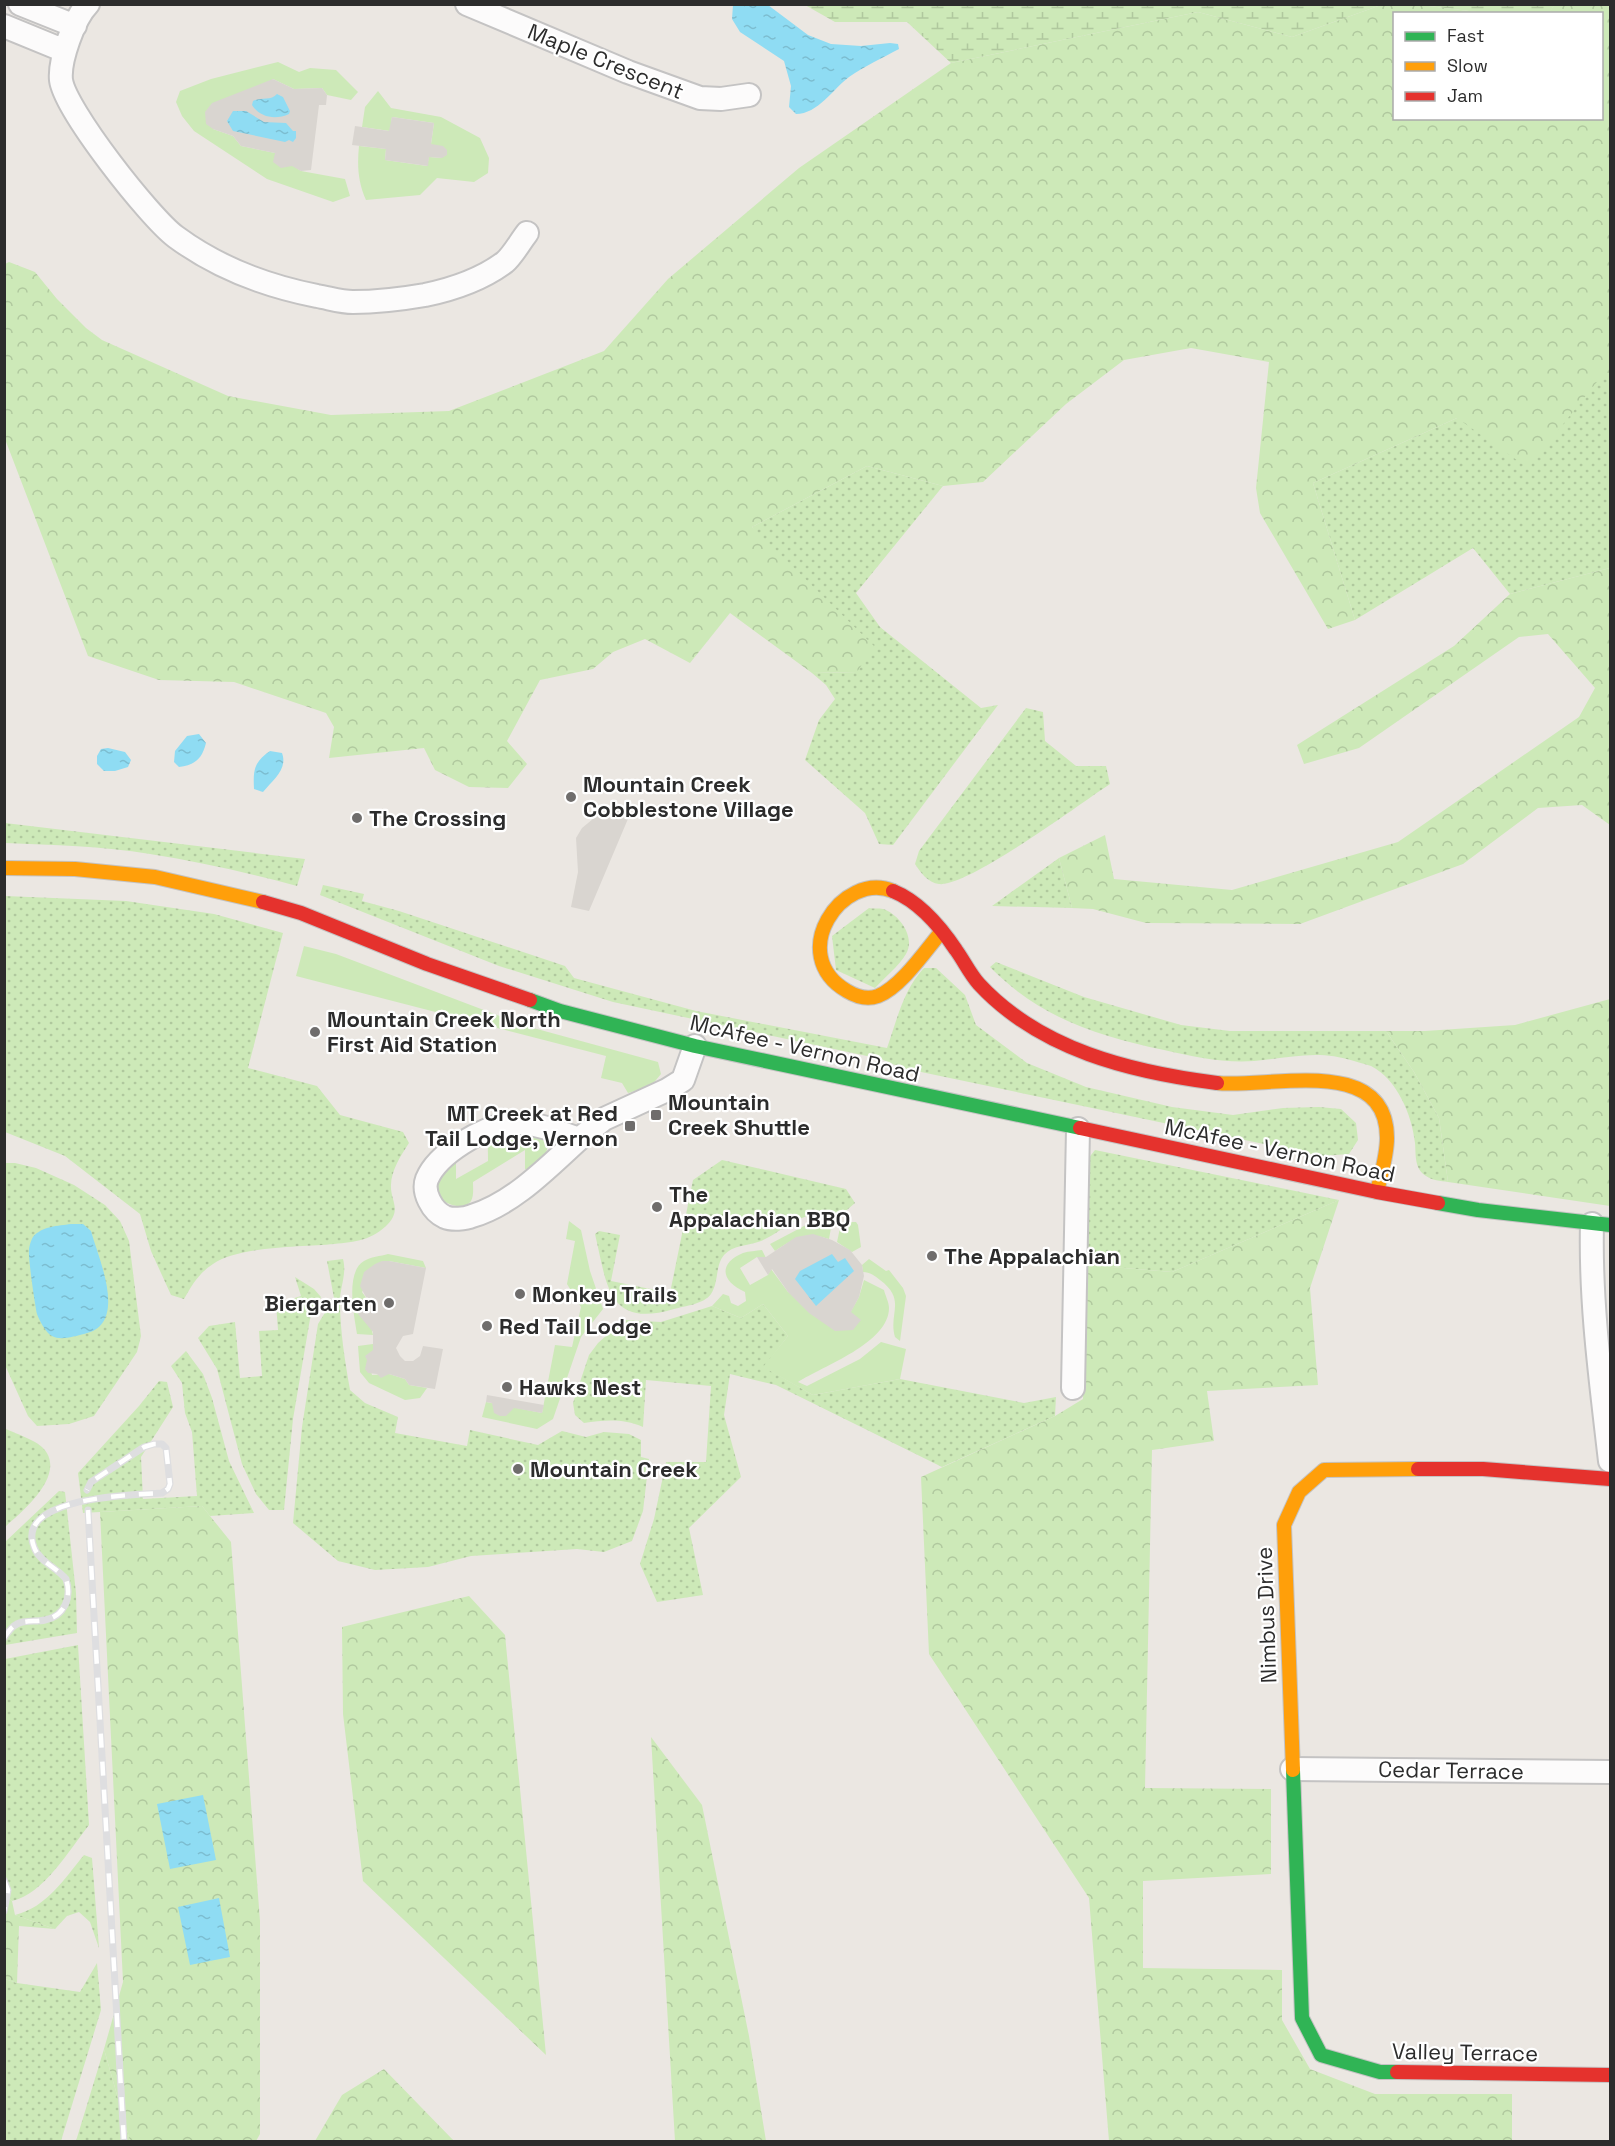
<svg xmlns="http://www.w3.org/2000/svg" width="1615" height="2146" font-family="'Space Grotesk',sans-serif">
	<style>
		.grass { fill: url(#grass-dots) }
		.forest { fill: url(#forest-crowns) }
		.wetland { fill: url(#wetland-marsh) }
		.garden { fill: #cde9b8 }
		.plaza { fill: #d9d5d0 }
		.water { fill: url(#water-ripples) }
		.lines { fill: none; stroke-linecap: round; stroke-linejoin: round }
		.street-casing { stroke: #c4c3c3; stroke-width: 26 }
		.fast-casing { stroke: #c4c3c3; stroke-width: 16 }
		.slow-casing { stroke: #c4c3c3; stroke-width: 16 }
		.jam-casing { stroke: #c4c3c3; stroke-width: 16 }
		.street { stroke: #fcfbfb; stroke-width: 22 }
		.fast { stroke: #30b455; stroke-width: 14 }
		.slow { stroke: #ff9f0a; stroke-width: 14 }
		.jam { stroke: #e5322d; stroke-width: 14 }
		.rail-casing { stroke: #dedee0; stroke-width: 7 }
		.rail { stroke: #fff; stroke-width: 4.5; stroke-dasharray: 14; stroke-linecap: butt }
		.poi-dot { fill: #6f6d6c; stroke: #fff; stroke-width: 2 }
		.labels { text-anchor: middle; stroke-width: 4.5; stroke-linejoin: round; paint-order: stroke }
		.street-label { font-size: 22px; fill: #2c2c2c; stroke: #fff }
		.poi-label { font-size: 22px; font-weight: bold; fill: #2c2c2c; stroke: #fff; text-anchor: start }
	</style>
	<defs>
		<pattern id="grass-dots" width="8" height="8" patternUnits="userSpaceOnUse" patternTransform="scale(1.5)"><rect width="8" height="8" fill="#cde9b8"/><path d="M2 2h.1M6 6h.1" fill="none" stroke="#b0c89e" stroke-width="1.8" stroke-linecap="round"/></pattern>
		<pattern id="forest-crowns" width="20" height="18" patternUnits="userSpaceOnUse" patternTransform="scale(1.5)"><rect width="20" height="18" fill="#cde9b8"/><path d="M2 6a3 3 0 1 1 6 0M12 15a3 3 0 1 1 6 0" fill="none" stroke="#b0c89e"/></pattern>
		<pattern id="wetland-marsh" width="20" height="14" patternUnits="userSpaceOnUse" patternTransform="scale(1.5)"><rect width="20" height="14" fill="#cde9b8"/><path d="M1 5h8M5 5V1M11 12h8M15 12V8" fill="none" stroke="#b0c89e"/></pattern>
		<pattern id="water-ripples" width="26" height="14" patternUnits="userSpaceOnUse" patternTransform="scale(1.5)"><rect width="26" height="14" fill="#8fdcf3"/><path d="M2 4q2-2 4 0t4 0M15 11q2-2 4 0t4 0" fill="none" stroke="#7cbdd0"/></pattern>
	</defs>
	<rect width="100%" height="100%" fill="#ebe7e2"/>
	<!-- grass -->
	<path class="grass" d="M 1604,373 L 1610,373 L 1610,568 L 1510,594 L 1473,548 L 1355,620 L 1313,483 L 1457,418 Z
		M 867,466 L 943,486 L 856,593 L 880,627 L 981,708 L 998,705 L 893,845 L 879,844 L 865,813 L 805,760 L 819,720 L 835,699 L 826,685 L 812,673 L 857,672 L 752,527 Z
		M 1026,708 L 1043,712 L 1045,741 L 1076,766 L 1106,766 L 1110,784 C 1081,803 967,888 939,884 C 928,883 920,872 915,864 L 919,851 Z
		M 5,823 L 305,859 L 297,886 C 249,873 200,862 150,854 C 102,846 53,845 5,843 Z
		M 1059,858 L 1072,908 L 992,906 Z
		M 323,885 L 364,894 L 362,901 L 399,911 L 565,966 L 574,978 L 696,1011 L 887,1048 C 897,1020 903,990 924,968 L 936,968 L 965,995 L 976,1025 L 1027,1063 L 1086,1087 L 1172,1107 L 1233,1115 L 1283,1108 L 1319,1107 L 1341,1109 L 1356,1123 L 1358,1140 L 1349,1154 L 1321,1156 L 902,1068 L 881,1059 L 613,1002 L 499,966 L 320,895 Z
		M 5,896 L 126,901 L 214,914 L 283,933 L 248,1068 L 317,1086 L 340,1115 L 403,1132 L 409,1143 C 401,1155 391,1171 391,1185 C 390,1200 402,1209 388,1224 C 373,1240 355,1242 334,1244 C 303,1247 238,1246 213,1264 C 199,1273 192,1285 184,1299 L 171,1295 L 151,1251 L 140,1214 L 65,1156 L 5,1132 Z
		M 869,908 C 873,909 879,908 883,909 C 899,914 916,937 906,954 C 899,966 884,978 875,988 L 836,970 L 832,936 Z
		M 996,962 L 1084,997 L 1181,1025 L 1230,1031 L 1386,1031 L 1414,1072 L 1439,1118 L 1448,1182 C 1441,1181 1431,1180 1426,1176 C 1414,1169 1416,1154 1415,1143 C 1412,1115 1397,1079 1371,1066 C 1366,1064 1359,1063 1354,1061 C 1317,1049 1290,1058 1254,1061 C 1223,1063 1194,1057 1164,1050 C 1097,1036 1040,1018 990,967 Z
		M 1095,1150 L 1339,1200 L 1172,1272 L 1087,1265 L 1087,1160 Z
		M 722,1160 L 846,1189 L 855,1203 L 834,1221 C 828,1219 822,1215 816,1215 C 795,1215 777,1236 758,1242 C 747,1246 733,1245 724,1255 C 715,1266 719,1282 711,1294 C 704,1304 685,1306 674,1309 C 607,1329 607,1284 595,1234 L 599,1231 L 620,1235 L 611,1281 L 670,1293 L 693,1180 Z
		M 4,1163 L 15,1163 L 36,1168 L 74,1185 L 105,1205 L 120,1221 L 129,1241 L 141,1336 L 137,1352 L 94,1416 L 69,1424 L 37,1426 L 28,1416 L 5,1365 Z
		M 343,1259 C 347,1274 340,1287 340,1301 C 340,1331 345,1361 350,1390 L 365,1403 L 398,1417 L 395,1433 L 467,1446 L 470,1430 L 538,1445 L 562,1431 L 586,1437 L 604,1432 L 629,1434 L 641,1440 L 641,1457 L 649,1459 L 643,1511 L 632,1541 L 604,1552 L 577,1549 L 471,1556 L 428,1567 L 375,1570 L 338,1561 L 293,1523 L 302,1427 L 318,1324 L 334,1298 L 327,1261 Z
		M 295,1277 L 314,1289 L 321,1297 L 310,1319 L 293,1419 L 284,1510 L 269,1510 L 256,1494 L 242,1464 L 217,1369 L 198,1338 L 209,1326 L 235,1322 L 240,1378 L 262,1376 L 259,1331 L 278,1330 L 276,1304 L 301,1296 Z
		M 763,1304 L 788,1336 L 764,1367 L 813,1395 L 900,1379 L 1024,1403 L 1056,1397 L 1055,1416 L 942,1467 L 776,1385 L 730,1374 L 724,1415 L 741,1477 L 689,1528 L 703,1595 L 657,1602 L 640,1564 L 654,1519 L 666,1462 L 706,1462 L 711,1386 L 646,1380 L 643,1427 C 623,1418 604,1420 584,1423 L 575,1415 L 573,1403 L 589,1355 L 598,1343 L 624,1320 L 661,1322 L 712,1306 L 741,1318 Z
		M 186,1351 L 203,1374 L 212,1398 L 229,1461 L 254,1513 L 210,1516 L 202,1506 L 83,1513 L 78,1473 L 139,1406 L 159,1381 L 167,1382 L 173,1407 L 141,1457 L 143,1499 L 197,1496 L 192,1432 L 185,1413 L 182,1383 L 171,1366 Z
		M 4,1428 C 14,1433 35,1440 42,1447 C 69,1473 23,1511 5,1527 Z
		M 59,1491 L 65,1492 L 76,1593 L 77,1633 L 5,1645 L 5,1542 Z
		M 78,1645 L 89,1825 C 69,1850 44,1894 12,1901 L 4,1893 L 5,1659 Z
		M 84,1855 L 92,1858 L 99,1948 L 90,1922 L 79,1912 L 67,1916 L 55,1929 L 15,1915 C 47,1907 64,1879 84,1855 Z
		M 97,1963 L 101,2010 L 61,2141 L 5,2142 L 5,1979 L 17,1983 L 80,1992 Z
		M 104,2049 L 130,2141 L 76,2141 Z"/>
	<!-- forest -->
	<path class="forest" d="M 1381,5 L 1421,5 L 1485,13 L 1394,14 L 1394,118 L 1602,118 L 1602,14 L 1549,13 L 1554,5 L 1610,5 L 1610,373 L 1604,373 L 1528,468 L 1457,418 L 1313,483 L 1355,620 L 1328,629 L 1260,513 L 1256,488 L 1269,362 L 1191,348 L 1124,360 L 1066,404 L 983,482 L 943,486 L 867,466 L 752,527 L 874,646 L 857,672 L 812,673 L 730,613 L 690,663 L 645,639 L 613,652 L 593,669 L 540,680 L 507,741 L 527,764 L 508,788 L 469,787 L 435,770 L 424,748 L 329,758 L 334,727 L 326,713 L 234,682 L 159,680 L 88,656 L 5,439 L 5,264 L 9,262 L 35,272 L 57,299 L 86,328 L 102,340 L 228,396 L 331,415 L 449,411 L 604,351 L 668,279 L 799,168 L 951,63 L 1198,12 L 1292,37 Z
		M 1610,568 L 1610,825 L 1582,805 L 1538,808 L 1463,864 L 1300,924 L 1146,923 L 1093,909 L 1072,908 L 1059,858 L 1105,835 L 1114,879 L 1232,890 L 1398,842 L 1579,717 L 1595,688 L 1548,634 L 1519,637 L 1359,748 L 1304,764 L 1297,745 L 1454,646 L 1510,594 Z
		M 1610,999 L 1610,1206 L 1448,1182 L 1439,1118 L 1414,1072 L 1386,1031 L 1425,1031 L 1515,1025 Z
		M 1339,1200 L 1310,1288 L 1318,1385 L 1207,1391 L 1214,1441 L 1152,1450 L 1145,1788 L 1271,1789 L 1271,1874 L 1143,1881 L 1143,1968 L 1282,1970 L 1282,2020 L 1310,2069 L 1375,2094 L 1512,2094 L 1512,2141 L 1109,2141 L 1089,1898 L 929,1654 L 921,1477 L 1055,1416 L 1083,1399 L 1087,1265 L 1172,1272 Z
		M 202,1506 L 231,1542 L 260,1921 L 260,2134 L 256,2141 L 130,2141 L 104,2049 L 123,1982 L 100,1512 Z
		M 469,1596 L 505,1635 L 546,2055 L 363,1881 L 343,1714 L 342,1627 Z
		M 651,1737 L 702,1805 L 749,2036 L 766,2141 L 675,2141 Z
		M 5,1893 L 12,1901 L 15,1915 L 55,1929 L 19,1926 L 17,1983 L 5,1979 Z
		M 384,2069 L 454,2141 L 315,2141 L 342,2095 Z"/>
	<!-- wetland -->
	<path class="wetland" d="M 805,5 L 1381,5 L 1292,37 L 1198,12 L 951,63 L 907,22 L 835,22 Z
		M 1421,5 L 1554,5 L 1549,14 L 1485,13 Z"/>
	<!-- garden -->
	<path class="garden" d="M 278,62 L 299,72 L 310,68 L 336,70 L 358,92 L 351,100 L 327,95 L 322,88 L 294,89 L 273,79 L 213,129 L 233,136 L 241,146 L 275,153 L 301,171 L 345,179 L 350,196 L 333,202 L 267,179 L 194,131 L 182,116 L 176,102 L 180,91 L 211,79 Z
		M 378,91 L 391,108 L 441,117 L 480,138 L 489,158 L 488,173 L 474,182 L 437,178 L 420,195 L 366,200 C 358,182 357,166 359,146 L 386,149 L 385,160 L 427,166 L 429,157 L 442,158 L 431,144 L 434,123 L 392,117 L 390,131 L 362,127 L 365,107 Z
		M 304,946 L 336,954 L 526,1026 L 658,1062 L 661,1074 L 651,1086 L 628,1093 L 622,1083 L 601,1078 L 606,1056 L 296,976 Z
		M 503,1132 L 537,1135 L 547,1141 C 550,1155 539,1162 530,1171 L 525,1169 L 525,1150 L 473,1182 C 473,1187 474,1196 471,1201 C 465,1210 447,1206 441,1198 C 438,1194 438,1190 437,1185 L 450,1162 L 456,1163 L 456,1179 L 488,1161 C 488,1145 486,1139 503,1132 Z
		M 569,1221 L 581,1230 L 590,1271 L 603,1309 L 581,1337 L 553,1419 L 537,1429 L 482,1417 L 486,1402 L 542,1413 L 555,1345 L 572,1347 L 581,1307 L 567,1284 L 575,1241 L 566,1239 Z
		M 846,1222 L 856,1222 L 858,1225 L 861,1247 L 852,1252 L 837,1242 L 840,1228 Z
		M 822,1223 L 831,1228 L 829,1239 C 804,1231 796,1238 775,1251 L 770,1244 L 806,1225 Z
		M 762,1250 L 766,1258 L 757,1257 L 740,1268 L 750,1285 L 768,1275 L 771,1269 L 788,1292 L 850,1313 L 859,1297 L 864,1280 L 884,1290 C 885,1295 889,1302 889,1308 C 889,1343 823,1366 798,1382 L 807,1386 L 860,1359 L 881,1342 L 906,1349 L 900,1379 L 813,1395 L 763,1367 L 788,1336 L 763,1304 L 741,1318 L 712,1306 L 723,1294 L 729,1296 L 731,1303 L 738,1306 L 746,1301 L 745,1292 C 722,1282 717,1264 743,1253 C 749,1251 756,1251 762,1250 Z
		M 388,1254 L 423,1261 L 426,1268 L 389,1261 L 362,1292 L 367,1299 L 366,1306 L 373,1335 L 357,1334 C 354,1315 345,1272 364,1261 C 370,1257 381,1256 388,1254 Z
		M 869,1259 L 886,1271 L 889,1270 L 903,1288 L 906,1296 L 900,1341 L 895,1337 C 888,1314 907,1300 880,1280 C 875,1276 870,1272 863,1272 L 862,1265 Z
		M 373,1344 L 373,1351 L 368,1360 L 372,1375 L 389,1374 L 405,1379 L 409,1385 L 427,1388 L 420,1398 L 405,1400 L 369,1383 L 360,1372 L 358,1346 Z"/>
	<!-- plaza -->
	<path class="plaza" d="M 273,79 L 294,89 L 322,88 L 327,95 L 326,105 L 319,105 L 311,170 L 301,171 L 292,166 L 281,168 L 273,162 L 275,153 L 241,146 L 233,136 L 213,129 L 206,124 L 205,112 L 212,103 Z
		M 392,117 L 434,123 L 431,144 L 443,146 L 447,150 L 447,155 L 442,158 L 429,157 L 428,166 L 385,160 L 386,149 L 352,145 L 355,126 L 389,131 Z
		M 633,807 L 589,911 L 571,907 L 578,872 L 576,838 L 582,828 L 599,814 L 611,808 Z
		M 813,1234 L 832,1240 L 850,1250 L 862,1265 L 864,1276 L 859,1297 L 851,1312 L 861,1320 L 853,1330 L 835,1331 L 809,1313 L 788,1292 L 772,1269 L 768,1275 L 757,1257 L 766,1257 L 796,1237 Z
		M 382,1261 L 389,1261 L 426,1268 L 413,1334 L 403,1336 L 396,1348 L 400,1356 L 405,1361 L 413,1361 L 420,1356 L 423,1346 L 443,1349 L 435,1389 L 409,1385 L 405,1379 L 389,1374 L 381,1378 L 377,1374 L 368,1373 L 365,1369 L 367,1360 L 365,1356 L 373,1350 L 373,1332 L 358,1314 L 366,1306 L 367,1299 L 360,1286 L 364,1272 L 375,1264 Z
		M 487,1395 L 544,1405 L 542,1413 L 514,1408 L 506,1416 L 500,1416 L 494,1413 L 492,1403 L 486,1402 Z"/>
	<!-- water -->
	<path class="water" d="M 733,5 L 768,5 L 808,35 L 831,44 L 861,46 L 890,43 L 898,44 L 899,49 C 882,58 865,66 849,77 C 833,89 818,114 796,114 L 789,107 L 791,86 L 784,61 L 740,32 L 732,19 Z
		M 277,94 L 283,97 L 290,111 L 289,114 C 276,120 260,118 252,105 L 253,101 C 261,97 271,101 277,94 Z
		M 233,111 L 246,111 L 264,122 L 286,123 L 293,131 L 296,131 L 296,138 L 293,142 L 289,140 L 285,142 L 233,131 L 227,121 Z
		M 199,734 L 206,743 C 202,759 195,765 179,767 L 174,762 L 175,751 L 187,736 Z
		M 108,748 L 125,752 L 131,760 L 128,767 L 115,771 L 104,771 L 97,764 L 97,756 L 101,749 Z
		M 270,751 L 282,753 C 288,769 273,780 263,792 L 254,789 C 253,770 254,762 270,751 Z
		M 71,1224 L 83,1224 L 91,1231 C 99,1260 129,1325 84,1334 C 75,1336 61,1341 52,1336 C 46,1333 39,1320 37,1314 C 35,1305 28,1258 29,1250 C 29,1247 31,1240 33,1237 C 42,1226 58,1226 71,1224 Z
		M 832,1254 L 838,1262 L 845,1258 L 854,1271 L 816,1306 L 795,1279 L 800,1271 Z
		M 203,1795 L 216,1860 L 170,1869 L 157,1804 Z
		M 219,1898 L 230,1957 L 190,1965 L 178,1907 Z"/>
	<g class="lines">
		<!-- street casing -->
		<g class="street-casing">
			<path id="street" d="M 20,4 L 75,26
				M 88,4 C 74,18 59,61 61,80 C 65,110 150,218 176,237 C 218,268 266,286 317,296 C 329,298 341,302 353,302 C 377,302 402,299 425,295 C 454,289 481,280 505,262 C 513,255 520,242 527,233
				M 467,4 L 628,72 L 700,98 L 721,99 L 749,95
				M 4,26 L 65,51
				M 527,1123 L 547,1128 L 579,1139 C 548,1167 513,1204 472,1216 C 465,1219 452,1220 445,1217 C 432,1211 422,1192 427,1179 C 438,1153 482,1128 508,1124 C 514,1123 521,1123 527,1123 Z
				M 579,1139 L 604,1119 L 667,1090 L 683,1080 L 695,1046
				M 1592,1224 C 1590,1303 1601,1382 1610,1461
				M 1073,1388 L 1078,1129
				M 1292,1769 L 1610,1772"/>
		</g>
		<!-- fast casing -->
		<g class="fast-casing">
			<path id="fast" d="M 530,1000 L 560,1011 L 695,1046 L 1080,1128
				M 1438,1203 L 1478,1210 L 1610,1225
				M 1293,1770 L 1302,2018 L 1321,2055 L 1380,2072 L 1397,2072"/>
		</g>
		<!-- slow casing -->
		<g class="slow-casing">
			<path id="slow" d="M 4,868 L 75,869 L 155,877 L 263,902
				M 893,891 C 842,870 785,955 847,991 C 857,997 867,1000 878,996 C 901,987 926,950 942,931
				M 1217,1083 C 1267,1089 1387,1053 1387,1138 C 1387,1156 1381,1174 1377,1192
				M 1293,1770 L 1284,1525 L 1299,1492 L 1324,1470 L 1418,1469"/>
		</g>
		<!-- jam casing -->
		<g class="jam-casing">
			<path id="jam" d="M 893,891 C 920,902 940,926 956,950 C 964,961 970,974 979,984 C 1040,1050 1131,1072 1217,1083
				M 263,902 L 301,913 L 427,964 L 530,1000
				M 1080,1128 L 1377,1192 L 1438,1203
				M 1418,1469 L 1483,1469 L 1610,1479
				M 1397,2072 L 1610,2075"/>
		</g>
		<!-- street -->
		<use href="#street" class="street"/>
		<!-- fast -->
		<use href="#fast" class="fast"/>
		<!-- slow -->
		<use href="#slow" class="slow"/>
		<!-- jam -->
		<use href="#jam" class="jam"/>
		<!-- rail casing -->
		<g class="rail-casing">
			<path id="rail" d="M 88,1510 L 124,2142
				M 4,1638 C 8,1632 11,1627 17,1624 C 25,1620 36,1622 45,1620 C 65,1616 72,1597 66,1579 C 57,1568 39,1561 34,1547 C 14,1496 136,1495 162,1493 L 168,1489 L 170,1484 L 166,1448 L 162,1444 L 154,1444 L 144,1447 L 91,1482 L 87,1490
				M 4,1880 L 8,1890 L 4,1911"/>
		</g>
		<!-- rail -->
		<use href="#rail" class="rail"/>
	</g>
	<!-- markers -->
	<g class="poi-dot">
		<circle cx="571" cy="797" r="6"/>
		<circle cx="357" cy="818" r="6"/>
		<circle cx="315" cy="1032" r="6"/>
		<rect x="650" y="1109" width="12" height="12" rx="3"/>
		<rect x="624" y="1120" width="12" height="12" rx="3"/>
		<circle cx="657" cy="1207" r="6"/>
		<circle cx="932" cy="1256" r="6"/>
		<circle cx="520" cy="1294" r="6"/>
		<circle cx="389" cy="1303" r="6"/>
		<circle cx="487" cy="1326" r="6"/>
		<circle cx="507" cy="1387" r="6"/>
		<circle cx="518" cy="1469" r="6"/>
	</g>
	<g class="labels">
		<!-- street labels -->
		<g class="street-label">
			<text transform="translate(606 61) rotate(22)" y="8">Maple Crescent</text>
			<text transform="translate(805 1048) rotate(13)" y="8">McAfee - Vernon Road</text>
			<text transform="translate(1280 1150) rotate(12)" y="8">McAfee - Vernon Road</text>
			<text transform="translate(1266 1615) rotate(-92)" y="8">Nimbus Drive</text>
			<text transform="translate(1451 1770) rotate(1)" y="8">Cedar Terrace</text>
			<text transform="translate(1465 2052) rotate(1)" y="8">Valley Terrace</text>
		</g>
		<!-- poi labels -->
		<g class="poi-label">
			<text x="583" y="792">Mountain Creek<tspan x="583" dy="25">Cobblestone Village</tspan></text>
			<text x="369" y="826">The Crossing</text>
			<text x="327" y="1027">Mountain Creek North<tspan x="327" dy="25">First Aid Station</tspan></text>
			<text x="668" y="1110">Mountain<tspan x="668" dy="25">Creek Shuttle</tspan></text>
			<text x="618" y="1121" text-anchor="end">MT Creek at Red<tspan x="618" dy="25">Tail Lodge, Vernon</tspan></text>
			<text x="669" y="1202">The<tspan x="669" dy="25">Appalachian BBQ</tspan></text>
			<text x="944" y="1264">The Appalachian</text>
			<text x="532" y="1302">Monkey Trails</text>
			<text x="377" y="1311" text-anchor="end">Biergarten</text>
			<text x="499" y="1334">Red Tail Lodge</text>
			<text x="519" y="1395">Hawks Nest</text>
			<text x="530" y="1477">Mountain Creek</text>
		</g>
	</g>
	<!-- border -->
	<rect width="1615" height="2146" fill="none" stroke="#2c2c2c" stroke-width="12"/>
	<!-- legend -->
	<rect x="1393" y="12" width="210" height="108" fill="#ffffff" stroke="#ababab" stroke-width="1.5"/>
	<rect x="1405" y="32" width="30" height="9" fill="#30b455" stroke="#ababab" stroke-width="1.5"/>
	<text x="1447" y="42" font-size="18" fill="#2c2c2c">Fast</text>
	<rect x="1405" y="62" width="30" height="9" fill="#ff9f0a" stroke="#ababab" stroke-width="1.5"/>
	<text x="1447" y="72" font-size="18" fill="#2c2c2c">Slow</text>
	<rect x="1405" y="92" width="30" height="9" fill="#e5322d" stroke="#ababab" stroke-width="1.5"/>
	<text x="1447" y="102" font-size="18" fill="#2c2c2c">Jam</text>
</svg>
